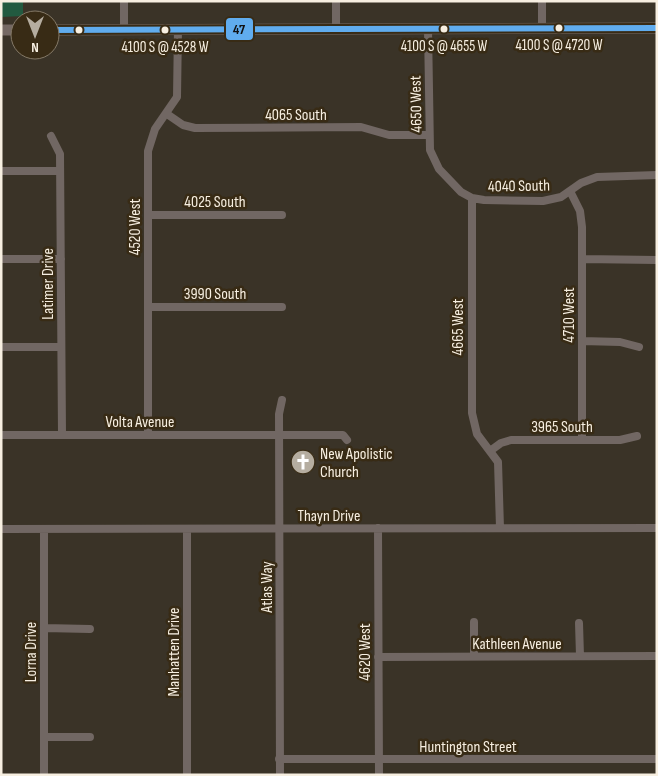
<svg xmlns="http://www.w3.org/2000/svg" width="658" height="776" font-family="'Sofia Sans Condensed',sans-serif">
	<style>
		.green { fill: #225a40 }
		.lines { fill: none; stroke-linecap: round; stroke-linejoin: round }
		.street { stroke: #716763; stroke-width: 8 }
		.secondary { stroke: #756963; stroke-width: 11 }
		.bus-1-casing { stroke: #382b15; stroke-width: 10 }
		.bus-1 { stroke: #60acee; stroke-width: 6 }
		.bus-dot { fill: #f7efe1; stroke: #382b15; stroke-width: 2 }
		.labels { text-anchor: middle; stroke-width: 5; stroke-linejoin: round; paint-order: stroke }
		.bus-label { font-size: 15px; fill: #f7efe1; stroke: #382b15 }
		.street-label { font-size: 16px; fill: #f7efe1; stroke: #382b15 }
		.poi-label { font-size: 16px; fill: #f7efe1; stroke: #382b15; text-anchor: start }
		.line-badge { stroke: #382b15; stroke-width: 2 }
		.pale-badge-label { font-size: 14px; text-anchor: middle; font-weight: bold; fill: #111 }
	</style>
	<rect width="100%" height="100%" fill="#3a3327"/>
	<!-- green -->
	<path class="green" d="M 1,1 L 23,1 L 23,16 L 1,17 Z"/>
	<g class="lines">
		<!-- street -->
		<path class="street" d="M 124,1 L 124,29
			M 336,1 L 336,29
			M 542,1 L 542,28
			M 428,29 L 430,150 L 439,169 L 461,192 L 472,198 L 484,200 L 543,201 L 561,197 L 581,183 L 597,177 L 657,175
			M 167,114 L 183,125 L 195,128 L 361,127 L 389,135 L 429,135
			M 51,136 L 60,154 L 62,434
			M 1,171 L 60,171
			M 570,191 L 580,211 L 582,227 L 582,440
			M 472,198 L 472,413 L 477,434 L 498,462 L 500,528
			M 148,215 L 282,215
			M 1,259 L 61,259
			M 582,259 L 657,260
			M 148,307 L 282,307
			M 582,341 L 620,342 L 639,347
			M 1,347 L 61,347
			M 148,434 L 148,151 L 155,129 L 177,97 L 178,29
			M 1,435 L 343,435 L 347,440
			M 490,451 L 501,443 L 511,440 L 620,440 L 637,436
			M 378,528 L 379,775
			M 1,529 L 657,528
			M 44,529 L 44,775
			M 187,529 L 187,775
			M 474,622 L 474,656
			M 579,623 L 580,656
			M 44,628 L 90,629
			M 378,657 L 657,656
			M 44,737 L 90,737
			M 279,759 L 657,759
			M 280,775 L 279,414 L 282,400"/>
		<!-- secondary -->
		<path class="secondary" d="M 1,30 L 20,30
			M 50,30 L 657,28"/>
		<!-- bus-1 casing -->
		<g class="bus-1-casing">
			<path id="bus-1" d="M 50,30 L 657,28"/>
		</g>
		<!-- bus-1 -->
		<use href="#bus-1" class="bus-1"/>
	</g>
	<!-- icons -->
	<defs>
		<g id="church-disc" transform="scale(1.25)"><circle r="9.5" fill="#b5ada0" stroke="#382b15"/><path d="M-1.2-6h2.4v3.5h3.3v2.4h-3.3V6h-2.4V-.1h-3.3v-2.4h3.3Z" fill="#fff"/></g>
	</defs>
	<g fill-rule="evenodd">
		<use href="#church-disc" x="303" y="462"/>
	</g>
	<!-- markers -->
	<g class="bus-dot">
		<circle cx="559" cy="28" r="4.5"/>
		<circle cx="444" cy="29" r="4.5"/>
		<circle cx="79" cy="30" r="4.5"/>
		<circle cx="165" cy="30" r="4.5"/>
	</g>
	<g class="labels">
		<!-- bus labels -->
		<g class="bus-label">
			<text x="559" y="50">4100 S @ 4720 W</text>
			<text x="444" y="51">4100 S @ 4655 W</text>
			<text x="165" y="52">4100 S @ 4528 W</text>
		</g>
		<!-- street labels -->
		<g class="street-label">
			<text transform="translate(415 104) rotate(-91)" y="6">4650 West</text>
			<text x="296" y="120">4065 South</text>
			<text transform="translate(519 185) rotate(-1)" y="6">4040 South</text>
			<text x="215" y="207">4025 South</text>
			<text transform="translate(134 227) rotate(-90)" y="6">4520 West</text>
			<text transform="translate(47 284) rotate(-90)" y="6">Latimer Drive</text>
			<text x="215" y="299">3990 South</text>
			<text transform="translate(568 315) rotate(-90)" y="6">4710 West</text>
			<text transform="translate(457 327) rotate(-90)" y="6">4665 West</text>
			<text x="140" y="427">Volta Avenue</text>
			<text x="562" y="432">3965 South</text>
			<text x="329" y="521">Thayn Drive</text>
			<text transform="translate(266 587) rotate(-90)" y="6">Atlas Way</text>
			<text x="517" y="649">Kathleen Avenue</text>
			<text transform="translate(30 652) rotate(-90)" y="6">Lorna Drive</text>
			<text transform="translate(173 652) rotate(-90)" y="6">Manhatten Drive</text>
			<text transform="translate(364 652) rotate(-90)" y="6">4620 West</text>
			<text x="468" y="752">Huntington Street</text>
		</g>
		<!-- poi labels -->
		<g class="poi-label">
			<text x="320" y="459">New Apolistic<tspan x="320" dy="18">Church</tspan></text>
		</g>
	</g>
	<rect class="line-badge" x="225" y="17" width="29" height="24" rx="5" fill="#60acee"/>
	<g class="pale-badge-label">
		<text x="239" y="34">47</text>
	</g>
	<!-- border -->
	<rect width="658" height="776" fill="none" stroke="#f7efe1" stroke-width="5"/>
	<!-- north arrow -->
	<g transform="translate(35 35) rotate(180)"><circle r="24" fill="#382b15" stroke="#847967"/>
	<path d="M0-4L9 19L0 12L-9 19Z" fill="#b5ada0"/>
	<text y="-8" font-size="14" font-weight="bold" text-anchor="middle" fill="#f7efe1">N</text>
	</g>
</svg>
